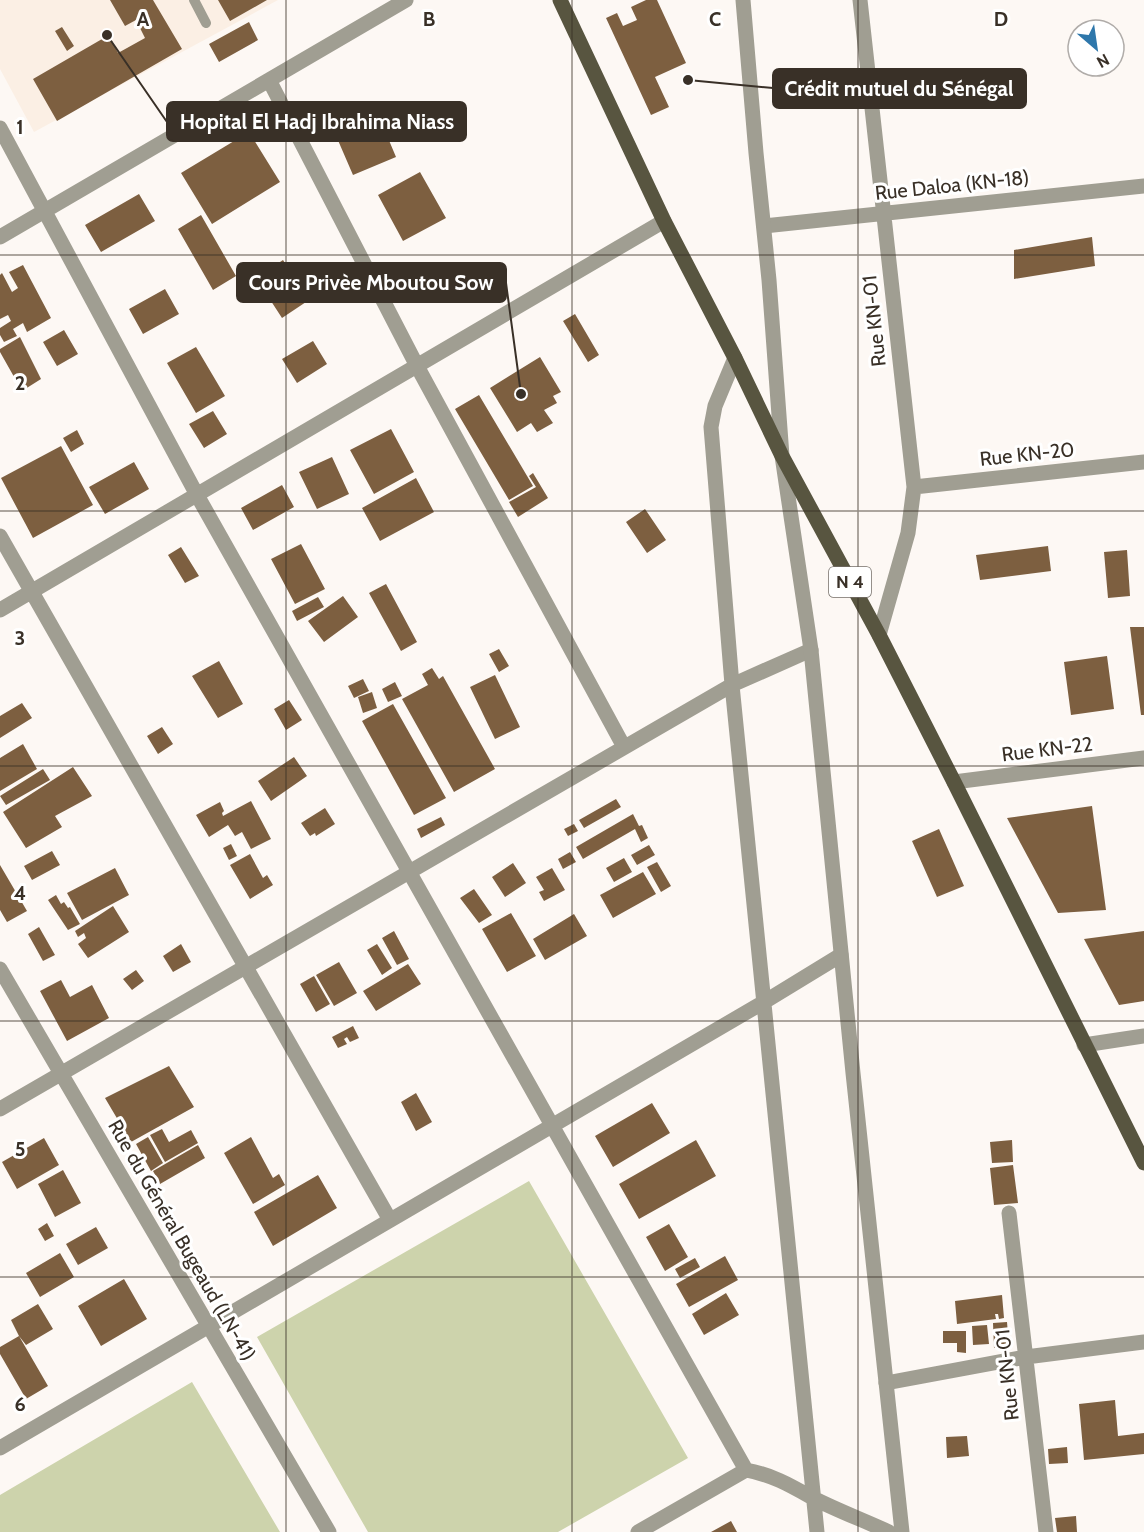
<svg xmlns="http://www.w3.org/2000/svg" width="1144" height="1532" font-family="Cabin,sans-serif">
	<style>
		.built { fill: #fbefe4 }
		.green { fill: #cdd3ac }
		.building { fill: #7d5f40 }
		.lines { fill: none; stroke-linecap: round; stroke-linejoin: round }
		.service { stroke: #a09e92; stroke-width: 10 }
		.minor { stroke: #a09e92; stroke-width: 15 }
		.tertiary { stroke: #a09e92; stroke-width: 15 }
		.primary { stroke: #585540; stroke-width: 15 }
		.grid { fill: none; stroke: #393027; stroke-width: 1.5; stroke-opacity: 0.55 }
		.labels { text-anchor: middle; stroke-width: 6; stroke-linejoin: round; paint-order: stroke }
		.shield { fill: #fff; stroke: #746e68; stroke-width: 1.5 }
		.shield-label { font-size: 18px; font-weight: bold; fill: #393027 }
		.street-label { font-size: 20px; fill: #393027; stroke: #fff }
		.grid-label { font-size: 20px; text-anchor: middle; font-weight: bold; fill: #393027; stroke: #fff; stroke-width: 6; stroke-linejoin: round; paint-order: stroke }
		.leader { fill: none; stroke: #393027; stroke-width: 2 }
		.callout-dot { fill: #393027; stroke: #fff; stroke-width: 2 }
		.callout { fill: #393027; stroke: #393027; stroke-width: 2 }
		.callout-label { font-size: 21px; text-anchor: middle; font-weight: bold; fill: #fff }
	</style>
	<rect width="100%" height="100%" fill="#fdf8f4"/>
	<!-- built -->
	<path class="built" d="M 0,0 L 278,0 L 34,132 L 0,69 Z"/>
	<!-- green -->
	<path class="green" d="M 529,1181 L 688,1458 L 558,1532 L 368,1532 L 257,1337 Z
		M 192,1382 L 280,1532 L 0,1532 L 0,1495 Z"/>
	<!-- building -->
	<path class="building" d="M 110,0 L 153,0 L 182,49 L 57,121 L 33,79 L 109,35 L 118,53 L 145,38 L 136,20 L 125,26 Z
		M 218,0 L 267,0 L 230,21 Z
		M 646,0 L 657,0 L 686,63 L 655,77 L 669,107 L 651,115 L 606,18 L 617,13 L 623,26 L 637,20 L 631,7 Z
		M 249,22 L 258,40 L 219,62 L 209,44 Z
		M 62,27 L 74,46 L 67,51 L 55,31 Z
		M 380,119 L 396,157 L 353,175 L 337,138 Z
		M 249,132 L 280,182 L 212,224 L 181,173 Z
		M 420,172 L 446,218 L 403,241 L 378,195 Z
		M 139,194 L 155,221 L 101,252 L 85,225 Z
		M 201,215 L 236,276 L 213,290 L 178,229 Z
		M 1092,237 L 1095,266 L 1014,279 L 1014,250 Z
		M 283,260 L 309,300 L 282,318 L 256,278 Z
		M 23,265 L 51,318 L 27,332 L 23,323 L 13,329 L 17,336 L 4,342 L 0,335 L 0,328 L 11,321 L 8,315 L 0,319 L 0,275 L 2,273 L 12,292 L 18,288 L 9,272 Z
		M 165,289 L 179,314 L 143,334 L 129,309 Z
		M 575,314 L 599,355 L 588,362 L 563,321 Z
		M 64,330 L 78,354 L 57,366 L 43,342 Z
		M 20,337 L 41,379 L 22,391 L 0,352 L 0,349 Z
		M 313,341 L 327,364 L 297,383 L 282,359 Z
		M 196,347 L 225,396 L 196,413 L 167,363 Z
		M 540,357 L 561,392 L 553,396 L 557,403 L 544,410 L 553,423 L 537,432 L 531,423 L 517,432 L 490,388 Z
		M 479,395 L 533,486 L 509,500 L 455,409 Z
		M 213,411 L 227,434 L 204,448 L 189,424 Z
		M 391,429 L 414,472 L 374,494 L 350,450 Z
		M 77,430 L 84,444 L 71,452 L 63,438 Z
		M 61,446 L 93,505 L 33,538 L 1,478 Z
		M 332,457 L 349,494 L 317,509 L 299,472 Z
		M 134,462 L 149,489 L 105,514 L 89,487 Z
		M 533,473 L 548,498 L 518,517 L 509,502 L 536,487 L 529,476 Z
		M 416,478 L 434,512 L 380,541 L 362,508 Z
		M 282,485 L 294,507 L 253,530 L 241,508 Z
		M 645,509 L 666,540 L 647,553 L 626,522 Z
		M 301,544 L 325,589 L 295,604 L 271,559 Z
		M 1048,546 L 1051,571 L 980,580 L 976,555 Z
		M 181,547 L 199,576 L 185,583 L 168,555 Z
		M 1127,550 L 1130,596 L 1108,598 L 1104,552 Z
		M 386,584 L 417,642 L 401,651 L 369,593 Z
		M 343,596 L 358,617 L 324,642 L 308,621 Z
		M 318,597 L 324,607 L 297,621 L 292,611 Z
		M 1130,627 L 1144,627 L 1144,715 L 1141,715 Z
		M 499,649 L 509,666 L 499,672 L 489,654 Z
		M 1107,656 L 1114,709 L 1071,715 L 1064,662 Z
		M 219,661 L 243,704 L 218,718 L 192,676 Z
		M 432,668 L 439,679 L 443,676 L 495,769 L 454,792 L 402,699 L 428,685 L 422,674 Z
		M 495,675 L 520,727 L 495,739 L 470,687 Z
		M 363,679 L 369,691 L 354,698 L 348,686 Z
		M 395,682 L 402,696 L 388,702 L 382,689 Z
		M 372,692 L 377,708 L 363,713 L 358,697 Z
		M 289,700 L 302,720 L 286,730 L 274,709 Z
		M 22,703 L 32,718 L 0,738 L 0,716 Z
		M 393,704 L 446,798 L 414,815 L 362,721 Z
		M 162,727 L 173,744 L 158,754 L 147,736 Z
		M 23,744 L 37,769 L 0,791 L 0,758 Z
		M 294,757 L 307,776 L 271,801 L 258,781 Z
		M 73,767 L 92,796 L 55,816 L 62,827 L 26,848 L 3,812 Z
		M 43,769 L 50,780 L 6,805 L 0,796 Z
		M 616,799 L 621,807 L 584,828 L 579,820 Z
		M 251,801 L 271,839 L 251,849 L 242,832 L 235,836 L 228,825 L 209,837 L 196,815 L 220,802 L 224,811 L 222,813 L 223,816 Z
		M 1092,806 L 1106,910 L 1058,913 L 1007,818 Z
		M 325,808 L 335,824 L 316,836 L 315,833 L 310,836 L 301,823 Z
		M 633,814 L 639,826 L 642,825 L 648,838 L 641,842 L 635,829 L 583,859 L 576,847 Z
		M 441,817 L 445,825 L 421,838 L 417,829 Z
		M 574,824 L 578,831 L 568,836 L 564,829 Z
		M 939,829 L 964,886 L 937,897 L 912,841 Z
		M 231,844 L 237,856 L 229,860 L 223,848 Z
		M 649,845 L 655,855 L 637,865 L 631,855 Z
		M 52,851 L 60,865 L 32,880 L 24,866 Z
		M 570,852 L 576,862 L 563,869 L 558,859 Z
		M 250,854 L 263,878 L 267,875 L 273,885 L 250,899 L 230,865 Z
		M 624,858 L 632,872 L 614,882 L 606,868 Z
		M 657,862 L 671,886 L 661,892 L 647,867 Z
		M 513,863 L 526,883 L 505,897 L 492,877 Z
		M 0,865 L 27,911 L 7,922 L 0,910 Z
		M 115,868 L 129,895 L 82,920 L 67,893 Z
		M 552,868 L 565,890 L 544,901 L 539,892 L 544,890 L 536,877 Z
		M 643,872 L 656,894 L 613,918 L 600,895 Z
		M 474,889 L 492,915 L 479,923 L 460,898 Z
		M 56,895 L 61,904 L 64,902 L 68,908 L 70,907 L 80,924 L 68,930 L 48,900 Z
		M 113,906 L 129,932 L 88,958 L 78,944 L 86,938 L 84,933 L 78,937 L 75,931 Z
		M 511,913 L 536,956 L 507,972 L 482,929 Z
		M 574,914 L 587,936 L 545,960 L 533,939 Z
		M 39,927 L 55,955 L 43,961 L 28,934 Z
		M 394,931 L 409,959 L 397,965 L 382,938 Z
		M 1144,931 L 1144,1001 L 1119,1005 L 1084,939 Z
		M 181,944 L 191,962 L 173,972 L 163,956 Z
		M 377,944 L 392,968 L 382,975 L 367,950 Z
		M 339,962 L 357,993 L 334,1006 L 316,975 Z
		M 408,964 L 421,984 L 376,1011 L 363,991 Z
		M 136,970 L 144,981 L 132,990 L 123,979 Z
		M 314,976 L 330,1004 L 316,1012 L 300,984 Z
		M 61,980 L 70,997 L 92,985 L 109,1018 L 67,1041 L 40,991 Z
		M 353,1026 L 359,1038 L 350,1042 L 347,1037 L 344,1039 L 347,1044 L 338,1048 L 332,1037 Z
		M 169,1066 L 194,1107 L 131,1142 L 105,1098 Z
		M 416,1093 L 432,1122 L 416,1131 L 401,1102 Z
		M 652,1103 L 670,1133 L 613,1167 L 595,1136 Z
		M 162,1129 L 169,1142 L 191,1130 L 198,1143 L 165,1162 L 150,1135 Z
		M 148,1137 L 163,1163 L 151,1171 L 136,1144 Z
		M 251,1137 L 273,1178 L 279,1174 L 285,1185 L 253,1204 L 224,1153 Z
		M 44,1138 L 59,1165 L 17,1189 L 2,1162 Z
		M 696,1140 L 716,1176 L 639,1219 L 619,1184 Z
		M 1012,1140 L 1013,1162 L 992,1163 L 990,1142 Z
		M 198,1145 L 205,1158 L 160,1184 L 153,1171 Z
		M 1013,1165 L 1018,1203 L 994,1205 L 990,1168 Z
		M 63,1170 L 81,1203 L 55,1217 L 38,1184 Z
		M 318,1175 L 337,1208 L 273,1246 L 254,1212 Z
		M 47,1223 L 54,1236 L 45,1241 L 38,1229 Z
		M 669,1224 L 688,1257 L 665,1271 L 646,1237 Z
		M 96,1227 L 108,1248 L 78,1265 L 66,1244 Z
		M 60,1253 L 74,1277 L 40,1297 L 26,1273 Z
		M 725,1256 L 738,1280 L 689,1307 L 676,1284 Z
		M 695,1258 L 700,1267 L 680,1278 L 675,1269 Z
		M 124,1279 L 147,1319 L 101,1346 L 78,1306 Z
		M 726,1293 L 739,1315 L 704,1335 L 692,1314 Z
		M 1002,1295 L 1004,1318 L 999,1319 L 998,1314 L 995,1314 L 996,1319 L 957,1324 L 955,1301 Z
		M 38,1304 L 53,1329 L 26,1345 L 19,1336 L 11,1320 Z
		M 1007,1322 L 1009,1347 L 994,1348 L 993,1323 Z
		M 987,1325 L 989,1344 L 973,1345 L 972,1326 Z
		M 943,1331 L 966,1331 L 966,1353 L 957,1352 L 957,1343 L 943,1343 Z
		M 19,1336 L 48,1386 L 26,1399 L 0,1354 L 0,1347 Z
		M 1115,1400 L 1118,1436 L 1144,1433 L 1144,1454 L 1084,1460 L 1079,1404 Z
		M 967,1436 L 969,1456 L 947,1458 L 946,1437 Z
		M 1067,1447 L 1068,1463 L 1049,1464 L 1048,1449 Z
		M 1076,1516 L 1077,1532 L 1057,1532 L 1055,1518 Z
		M 731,1521 L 737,1532 L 711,1532 Z"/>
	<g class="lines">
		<!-- service -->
		<path class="service" d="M 194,0 L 206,23"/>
		<!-- minor -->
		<path class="minor" d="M 860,0 L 914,487 L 908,533 L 879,635
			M 269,80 L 417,366 L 624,747
			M 0,128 L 197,495 L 746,1470
			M 764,226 L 1144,186
			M 0,237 L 406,0
			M 735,358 L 715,406 L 711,427 L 732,685 L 817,1532
			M 914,487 L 1144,462
			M 0,536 L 390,1220
			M 0,610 L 664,221
			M 954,782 L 1144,758
			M 0,969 L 329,1532
			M 1084,1045 L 1144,1036
			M 0,1109 L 732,685 L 811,650
			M 1009,1213 L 1046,1532
			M 886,1383 L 1026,1357 L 1144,1342
			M 0,1448 L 764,1002 L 841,955
			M 638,1532 L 746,1470 C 772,1475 788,1484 811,1497 C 836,1510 863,1520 889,1532"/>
		<!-- tertiary -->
		<path class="tertiary" d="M 743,0 L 756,153 L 769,280 L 782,456 L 811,650 L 853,1073 L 902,1532"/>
		<!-- primary -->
		<path class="primary" d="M 560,0 L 664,221 L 735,358 L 782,456 L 879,635 L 954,782 L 1144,1163"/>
	</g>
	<!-- grid -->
	<path class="grid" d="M 286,0 L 286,1532M 572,0 L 572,1532M 858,0 L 858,1532M 0,255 L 1144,255M 0,511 L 1144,511M 0,766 L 1144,766M 0,1021 L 1144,1021M 0,1277 L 1144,1277"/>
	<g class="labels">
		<!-- shield labels -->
		<rect class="shield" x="829" y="567" width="42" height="30" rx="4.5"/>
		<g class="shield-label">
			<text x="850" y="588">N 4</text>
		</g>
		<!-- street labels -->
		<g class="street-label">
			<text transform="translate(952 185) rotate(-6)" y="7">Rue Daloa (KN-18)</text>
			<text transform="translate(874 321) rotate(-96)" y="7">Rue KN-01</text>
			<text transform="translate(1027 454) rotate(-6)" y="7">Rue KN-20</text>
			<text transform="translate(1047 749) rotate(-7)" y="7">Rue KN-22</text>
			<text transform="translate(182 1240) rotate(60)" y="7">Rue du Général Bugeaud (LN-41)</text>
			<text transform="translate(1007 1375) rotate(-96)" y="7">Rue KN-01</text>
		</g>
	</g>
	<g class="grid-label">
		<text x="143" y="26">A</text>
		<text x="429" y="26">B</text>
		<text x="715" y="26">C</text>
		<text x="1001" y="26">D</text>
		<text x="20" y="134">1</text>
		<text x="20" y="390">2</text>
		<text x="20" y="645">3</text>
		<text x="20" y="900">4</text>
		<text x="20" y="1156">5</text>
		<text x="20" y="1411">6</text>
	</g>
	<!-- callouts -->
	<path class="leader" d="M688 80L773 88M107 35L167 122M521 394L506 283"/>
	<g class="callout-dot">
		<circle cx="688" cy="80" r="6"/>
		<circle cx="107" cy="35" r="6"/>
		<circle cx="521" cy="394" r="6"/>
	</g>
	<g class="callout">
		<rect x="773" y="69" width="253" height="39" rx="6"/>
		<rect x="167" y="102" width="299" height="39" rx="6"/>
		<rect x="237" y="263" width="269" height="39" rx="6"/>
	</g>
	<g class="callout-label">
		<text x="899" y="96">Crédit mutuel du Sénégal</text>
		<text x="317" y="129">Hopital El Hadj Ibrahima Niass</text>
		<text x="371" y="290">Cours Privèe Mboutou Sow</text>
	</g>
	<!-- north arrow -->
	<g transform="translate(1096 48) rotate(151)"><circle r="28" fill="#ffffff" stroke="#b0aca9" stroke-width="1.5"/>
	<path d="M0-4.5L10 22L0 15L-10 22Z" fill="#2e77ab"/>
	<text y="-9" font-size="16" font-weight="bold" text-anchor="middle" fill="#393027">N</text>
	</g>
</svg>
